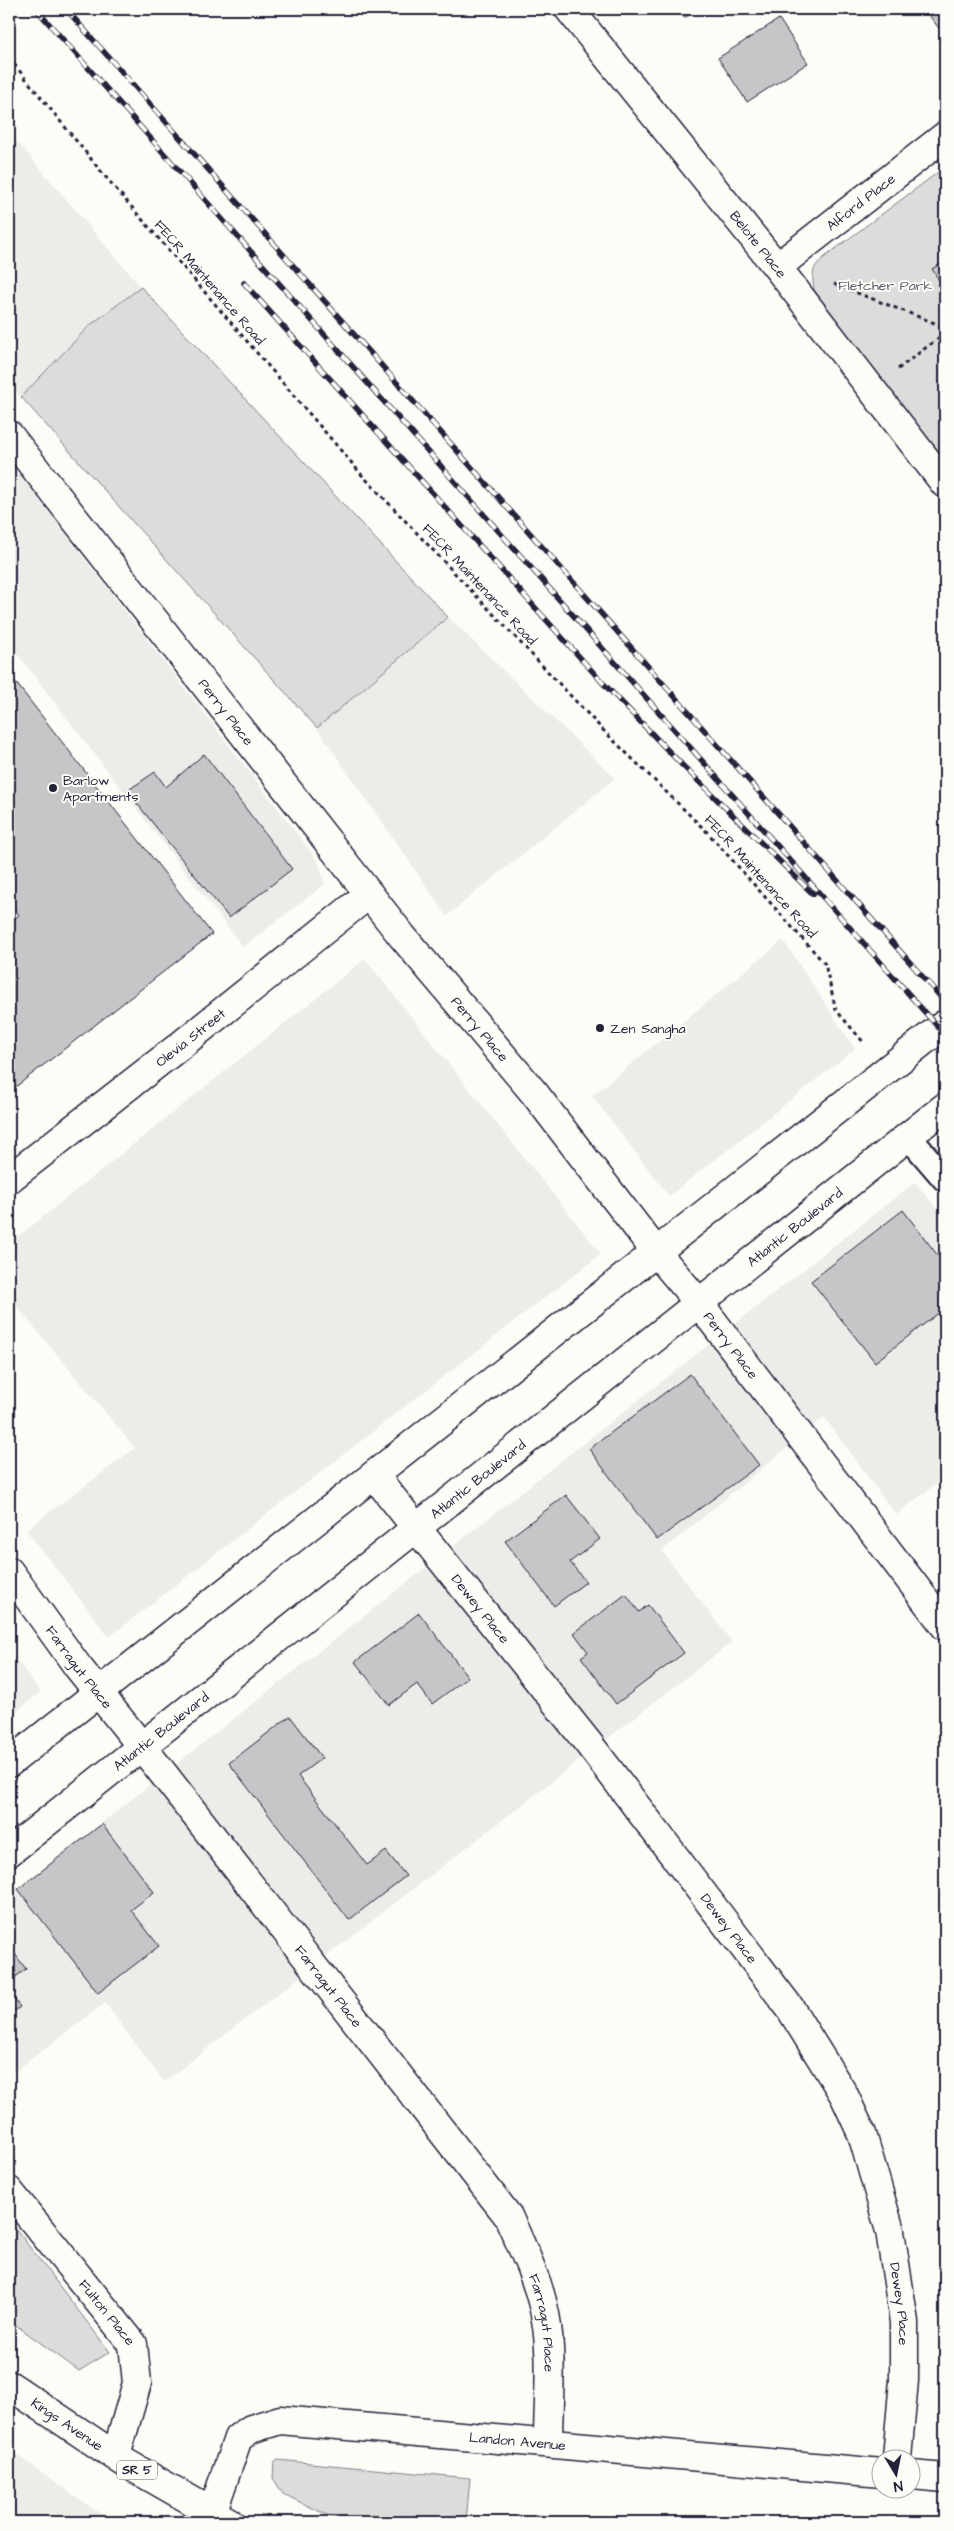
<svg xmlns="http://www.w3.org/2000/svg" width="954" height="2531" font-family="'Architects Daughter',sans-serif">
	<style>
		.built { fill: #ecece9 }
		.green { fill: #dddcdb; stroke: #807f8b }
		.building { fill: #c6c6c8; stroke: #22223b }
		.lines { fill: none; stroke-linecap: round; stroke-linejoin: round }
		.service-casing { stroke: #22223b; stroke-width: 28 }
		.minor-casing { stroke: #22223b; stroke-width: 31 }
		.secondary-casing { stroke: #22223b; stroke-width: 31 }
		.primary-casing { stroke: #22223b; stroke-width: 31 }
		.path { stroke: #22223b; stroke-width: 3; stroke-dasharray: 4 4; stroke-linecap: butt }
		.service { stroke: #fdfcf7; stroke-width: 24 }
		.minor { stroke: #fdfcf7; stroke-width: 28 }
		.secondary { stroke: #fdfcf7; stroke-width: 28 }
		.primary { stroke: #fdfcf7; stroke-width: 28 }
		.rail-casing { stroke: #22223b; stroke-width: 5.5 }
		.rail { stroke: #fdfcf7; stroke-width: 4; stroke-dasharray: 11; stroke-linecap: butt }
		.poi-dot { fill: #22223b; stroke: #fdfcf7; stroke-width: 2 }
		.labels { text-anchor: middle; stroke-width: 4; stroke-linejoin: round; paint-order: stroke }
		.shield { fill: #fdfcf7; stroke: #646373; stroke-width: 1 }
		.shield-label { font-size: 12px; font-weight: bold; fill: #22223b }
		.street-label { font-size: 14px; fill: #22223b; stroke: #fdfcf7 }
		.park-label { font-size: 14px; fill: #5a5a6b; stroke: #fdfcf7 }
		.poi-label { font-size: 14px; fill: #22223b; stroke: #fdfcf7; text-anchor: start }
	</style>
	<rect width="100%" height="100%" fill="#fdfcf7"/>
	<filter id="ink" filterUnits="userSpaceOnUse"><feTurbulence type="fractalNoise" baseFrequency=".02" numOctaves="2"/><feDisplacementMap in="SourceGraphic" scale="10" xChannelSelector="R" yChannelSelector="G"/><feConvolveMatrix kernelMatrix="1 2 1 2 8 2 1 2 1" color-interpolation-filters="sRGB"/></filter>
	<g filter="url(#ink)">
		<!-- built -->
		<path class="built" d="M 9,132 L 141,287 L 89,326 L 21,397 L 9,381 Z
			M 9,460 L 318,861 L 325,884 L 243,947 L 9,643 Z
			M 448,617 L 615,778 L 447,916 L 317,728 Z
			M 783,940 L 855,1049 L 669,1196 L 592,1096 Z
			M 365,959 L 601,1254 L 109,1637 L 26,1530 L 135,1448 L 9,1297 L 9,1244 Z
			M 915,1182 L 945,1218 L 945,1477 L 896,1515 L 824,1417 L 662,1551 L 732,1642 L 164,2082 L 105,2003 L 9,2076 L 9,1896 Z
			M 9,1651 L 41,1692 L 9,1717 Z
			M 9,2449 L 95,2510 L 117,2522 L 9,2522 Z"/>
		<!-- green -->
		<path class="green" d="M 945,167 L 945,463 L 814,290 C 810,264 817,264 835,249 Z
			M 141,287 L 448,617 L 317,728 L 21,397 L 89,326 Z
			M 9,2220 L 110,2352 L 79,2371 L 9,2320 Z
			M 278,2460 L 470,2478 L 466,2522 L 342,2522 L 283,2494 L 273,2478 L 274,2463 Z"/>
		<!-- building -->
		<path class="building" d="M 678,9 L 699,9 L 684,18 Z
			M 924,9 L 945,9 L 945,36 Z
			M 779,19 L 808,63 L 747,102 L 718,58 Z
			M 945,261 L 945,290 L 932,269 Z
			M 9,674 L 212,934 L 9,1092 L 9,923 L 19,915 L 9,902 Z
			M 204,754 L 292,869 L 229,918 L 127,791 L 155,772 L 166,787 Z
			M 903,1210 L 945,1265 L 945,1308 L 875,1362 L 811,1281 Z
			M 690,1374 L 759,1465 L 657,1540 L 589,1449 Z
			M 566,1495 L 600,1539 L 570,1562 L 586,1582 L 554,1606 L 505,1541 Z
			M 626,1594 L 639,1612 L 648,1605 L 684,1653 L 616,1704 L 581,1657 L 588,1652 L 574,1633 Z
			M 419,1613 L 468,1677 L 432,1704 L 417,1684 L 389,1705 L 355,1662 Z
			M 290,1716 L 322,1758 L 298,1776 L 367,1865 L 386,1851 L 406,1876 L 349,1920 L 229,1763 Z
			M 102,1824 L 154,1892 L 131,1910 L 159,1946 L 98,1993 L 18,1889 Z
			M 9,1946 L 26,1969 L 9,1982 Z
			M 9,1992 L 20,2007 L 9,2015 Z"/>
		<g class="lines">
			<!-- service casing -->
			<g class="service-casing">
				<path id="service" d="M 908,1136 L 945,1179"/>
			</g>
			<!-- minor casing -->
			<g class="minor-casing">
				<g id="minor">
					<path id="s1" d="M 569,9 L 777,267 L 945,484"/>
					<path id="s2" d="M 777,267 L 945,136"/>
					<path id="s3" d="M 9,435 L 402,936 L 535,1094 L 656,1252 L 699,1303 L 945,1626"/>
					<path id="s4" d="M 9,1179 L 181,1045 L 369,894"/>
					<path id="s5" d="M 374,1475 L 589,1744 L 790,2008 L 844,2095 L 862,2134 L 890,2231 L 904,2322 L 904,2380 L 897,2458"/>
					<path id="s6" d="M 9,1571 L 78,1667 L 162,1772 L 508,2216 C 521,2245 535,2273 543,2305 C 554,2349 548,2398 548,2442"/>
					<path id="s7" d="M 9,2191 L 133,2344 L 137,2383 L 116,2456"/>
					<path d="M 912,2475 L 945,2478"/>
					<path id="s8" d="M 212,2513 L 238,2438 L 251,2429 L 280,2420 L 882,2473"/>
				</g>
			</g>
			<!-- secondary casing -->
			<g class="secondary-casing">
				<g id="secondary">
					<path d="M 9,1763 L 945,1024"/>
					<path id="s9" d="M 9,1852 L 945,1107"/>
				</g>
			</g>
			<!-- primary casing -->
			<g class="primary-casing">
				<g id="primary">
					<path id="s10" d="M 9,2385 L 124,2462 L 229,2522"/>
				</g>
			</g>
			<!-- path -->
			<path class="path" d="M 9,58 L 104,175 L 362,475 L 603,730 L 708,833 L 825,964 L 836,1010 L 865,1044
				M 834,284 L 945,327
				M 898,369 L 945,333"/>
			<!-- service -->
			<use href="#service" class="service"/>
			<!-- minor -->
			<use href="#minor" class="minor"/>
			<!-- secondary -->
			<use href="#secondary" class="secondary"/>
			<!-- primary -->
			<use href="#primary" class="primary"/>
			<!-- rail casing -->
			<g class="rail-casing">
				<path id="rail" d="M 36,9 L 945,1035
					M 66,9 L 945,1002
					M 244,283 L 602,682 L 682,765 L 813,894"/>
			</g>
			<!-- rail -->
			<use href="#rail" class="rail"/>
		</g>
	</g>
	<!-- markers -->
	<g class="poi-dot">
		<circle cx="53" cy="788" r="5"/>
		<circle cx="600" cy="1028" r="5"/>
	</g>
	<g class="labels">
		<!-- shield labels -->
		<rect class="shield" x="117" y="2460.5" width="40" height="19" rx="4"/>
		<g class="shield-label">
			<text x="137" y="2474">SR 5</text>
		</g>
		<!-- street labels -->
		<g class="street-label">
			<text dy="5" stroke="none"><textPath href="#s2" startOffset="106">Alford Place</textPath></text>
			<text dy="5" stroke="none"><textPath href="#s1" startOffset="302">Belote Place</textPath></text>
			<text transform="translate(210 282) rotate(49)" y="5">FECR Maintenance Road</text>
			<text transform="translate(480 584) rotate(47)" y="5">FECR Maintenance Road</text>
			<text dy="5" stroke="none"><textPath href="#s3" startOffset="352">Perry Place</textPath></text>
			<text transform="translate(761 876) rotate(48)" y="5">FECR Maintenance Road</text>
			<text dy="5" stroke="none"><textPath href="#s3" startOffset="758">Perry Place</textPath></text>
			<text dy="5" stroke="none"><textPath href="#s4" startOffset="230">Olevia Street</textPath></text>
			<text dy="5" stroke="none"><textPath href="#s9" startOffset="1004">Atlantic Boulevard</textPath></text>
			<text dy="5" stroke="none"><textPath href="#s3" startOffset="1162">Perry Place</textPath></text>
			<text dy="5" stroke="none"><textPath href="#s9" startOffset="599">Atlantic Boulevard</textPath></text>
			<text dy="5" stroke="none"><textPath href="#s5" startOffset="171">Dewey Place</textPath></text>
			<text dy="5" stroke="none"><textPath href="#s6" startOffset="119">Farragut Place</textPath></text>
			<text dy="5" stroke="none"><textPath href="#s9" startOffset="194">Atlantic Boulevard</textPath></text>
			<text dy="5" stroke="none"><textPath href="#s5" startOffset="576">Dewey Place</textPath></text>
			<text dy="5" stroke="none"><textPath href="#s6" startOffset="524">Farragut Place</textPath></text>
			<text dy="5" stroke="none"><textPath href="#s5" startOffset="996">Dewey Place</textPath></text>
			<text dy="5" stroke="none"><textPath href="#s7" startOffset="156">Fulton Place</textPath></text>
			<text dy="5" stroke="none"><textPath href="#s6" startOffset="929">Farragut Place</textPath></text>
			<text dy="5" stroke="none"><textPath href="#s10" startOffset="70">Kings Avenue</textPath></text>
			<text dy="5" stroke="none"><textPath href="#s8" startOffset="364">Landon Avenue</textPath></text>
		</g>
		<!-- park labels -->
		<g class="park-label">
			<text x="885" y="290">Fletcher Park</text>
		</g>
		<!-- poi labels -->
		<g class="poi-label">
			<text x="63" y="785">Barlow<tspan x="63" dy="16">Apartments</tspan></text>
			<text x="610" y="1033">Zen Sangha</text>
		</g>
	</g>
	<!-- margin -->
	<rect width="954" height="2531" fill="none" stroke="#fdfcf7" stroke-width="30"/>
	<rect x="15" y="15" width="924" height="2501" fill="none" stroke="#22223b" stroke-width="2" filter="url(#ink)"/>
	<!-- north arrow -->
	<g transform="translate(896 2474) rotate(170)"><circle r="24" fill="#fdfcf7" stroke="#a5a5ac"/>
	<path d="M0-4L9 19L0 12L-9 19Z" fill="#22223b"/>
	<text y="-8" font-size="14" font-weight="bold" text-anchor="middle" fill="#22223b">N</text>
	</g>
</svg>
